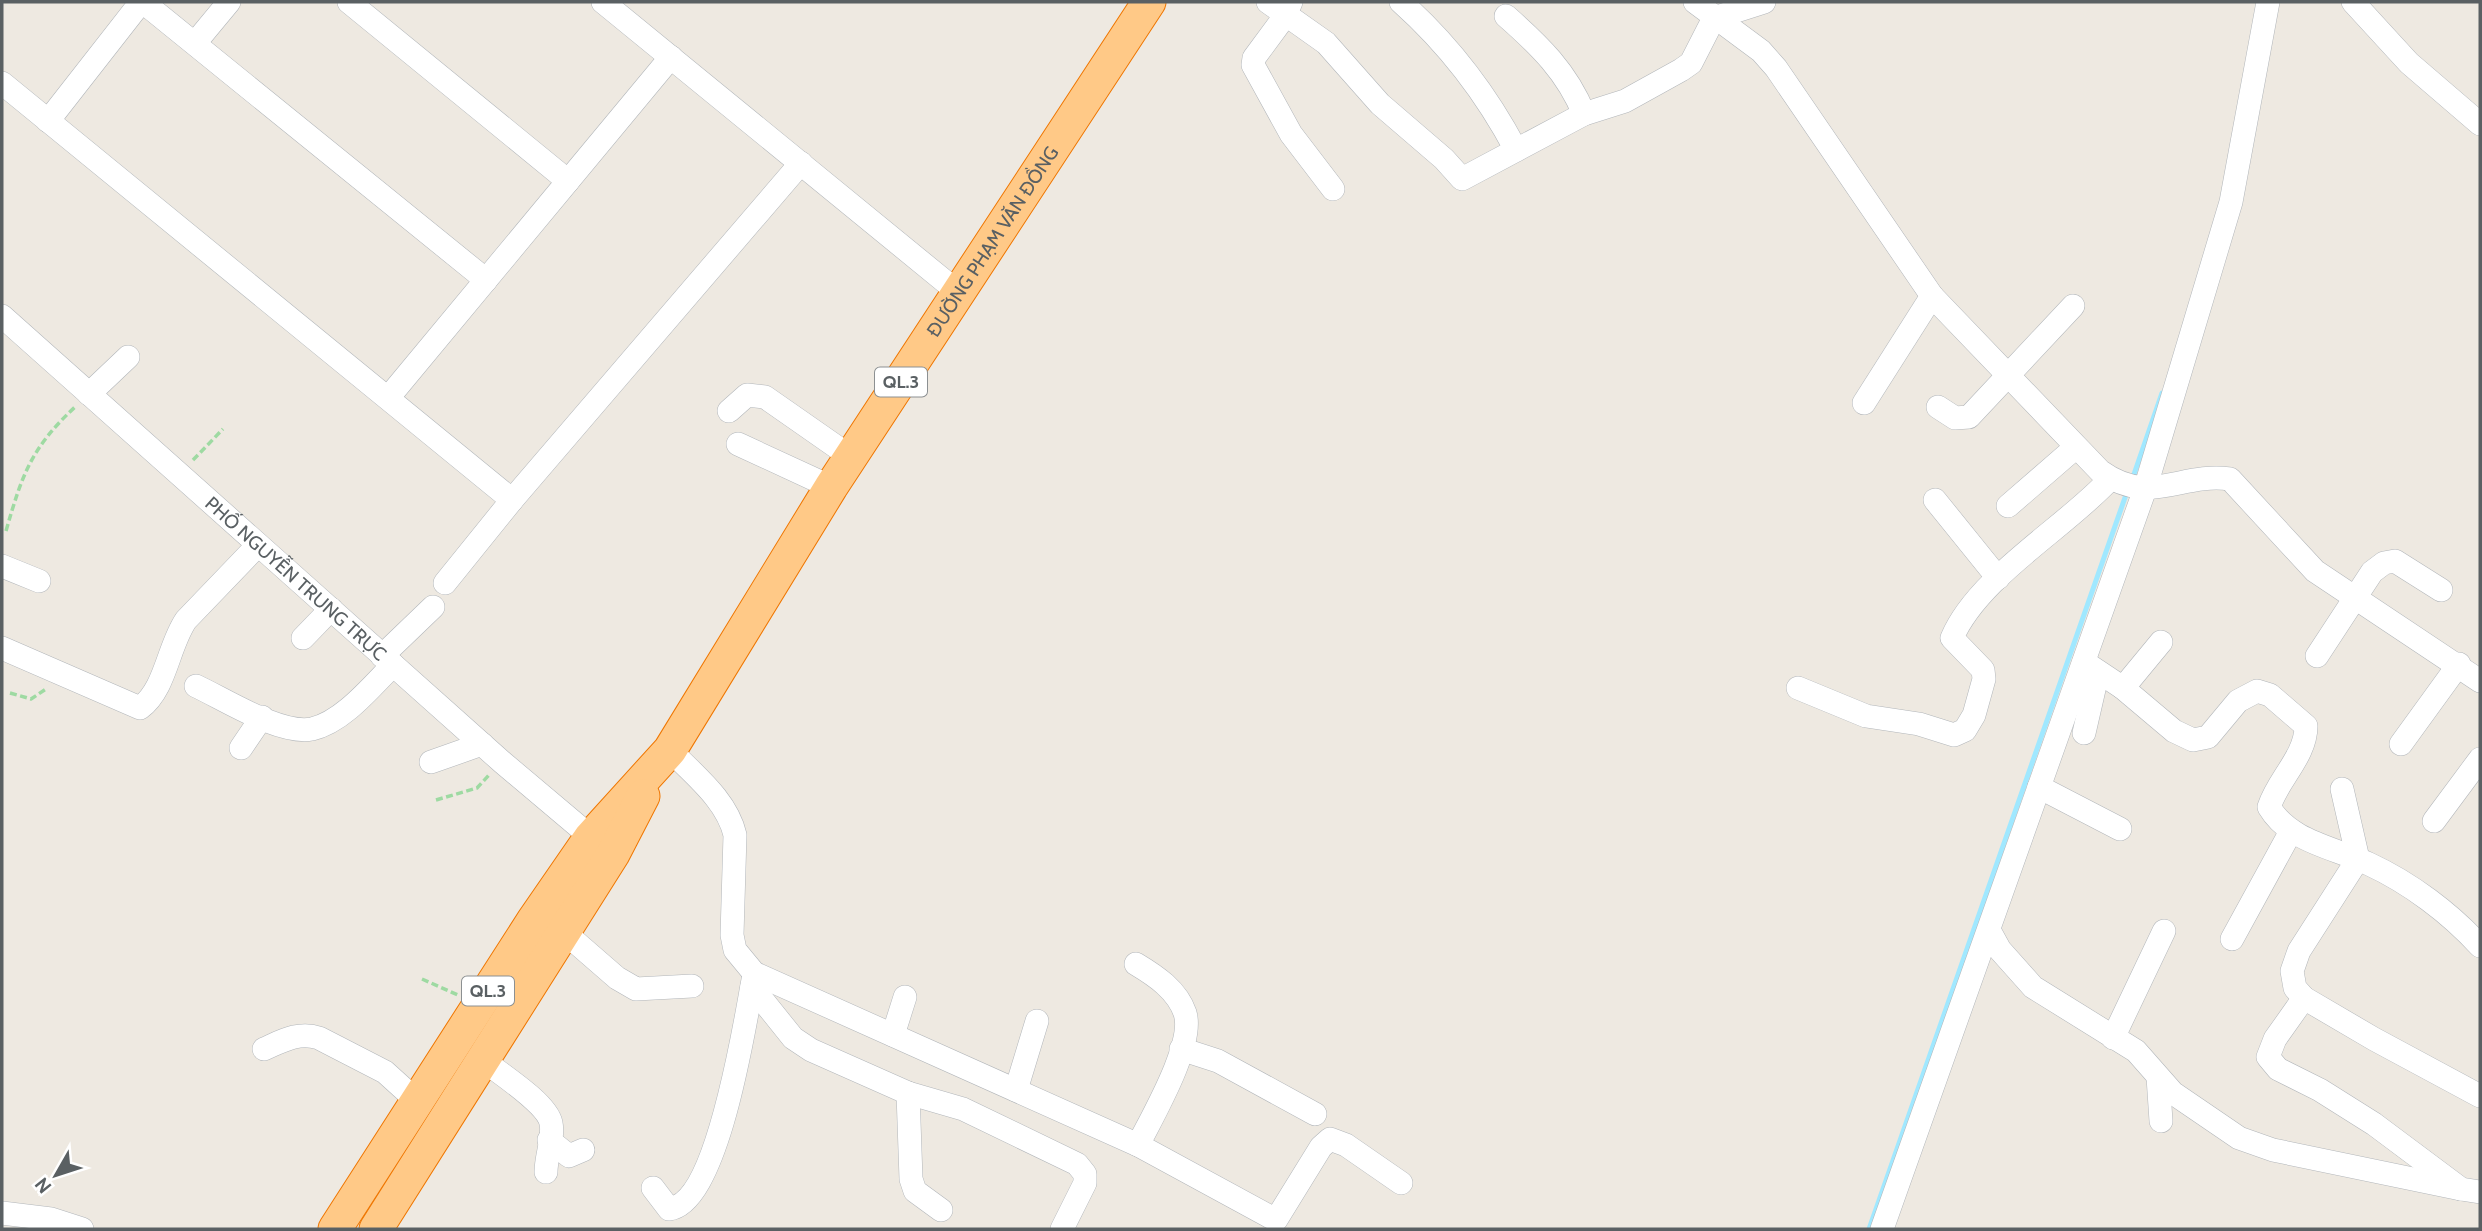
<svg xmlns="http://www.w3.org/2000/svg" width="2482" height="1231" font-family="Cabin,sans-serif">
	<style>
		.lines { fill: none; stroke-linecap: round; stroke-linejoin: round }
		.stream { stroke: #a0e8ff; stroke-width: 5 }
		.minor-casing { stroke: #b2b6ba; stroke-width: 24 }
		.highway-casing { stroke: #ef7600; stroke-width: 35 }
		.path { stroke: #9edaa2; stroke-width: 3.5; stroke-dasharray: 7 3.5; stroke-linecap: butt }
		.minor { stroke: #fff; stroke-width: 23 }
		.highway { stroke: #ffc987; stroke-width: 33 }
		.labels { text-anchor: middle; stroke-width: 5; stroke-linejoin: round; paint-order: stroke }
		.shield { fill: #fff; stroke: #8c9092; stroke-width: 2 }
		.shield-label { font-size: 18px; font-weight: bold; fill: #5a6063 }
		.street-label { font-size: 19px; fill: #5a6063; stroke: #fff }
	</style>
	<rect width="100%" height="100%" fill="#eee9e1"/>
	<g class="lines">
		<!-- stream -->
		<path class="stream" d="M 2132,480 L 2162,393
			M 1869,1229 L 2128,489"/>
		<!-- minor casing -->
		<g class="minor-casing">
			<g id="minor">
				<path d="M 143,2 L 486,280"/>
				<path d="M 349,2 L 568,181"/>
				<path d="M 603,2 L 959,293"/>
				<path d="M 1268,2 L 1326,43 L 1380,104 L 1444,159 L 1462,179 L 1584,114 L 1625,101 L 1681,70 L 1691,63 L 1714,18 L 1764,2"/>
				<path d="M 1291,2 L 1285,16 L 1254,58 L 1253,65 L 1291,134 L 1333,189"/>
				<path d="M 1401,2 C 1448,44 1487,95 1516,150"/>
				<path d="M 1695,2 L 1761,51 L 1776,68 L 1932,296 L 2100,471 C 2150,507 2180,472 2230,479 L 2315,571 L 2480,681"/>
				<path d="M 2353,2 L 2409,63 L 2480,124"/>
				<path d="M 1506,16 C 1539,45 1567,72 1584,114"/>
				<path d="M 195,43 L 229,2"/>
				<path d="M 2,83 L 512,500"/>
				<path d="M 48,121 L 141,2"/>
				<path id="s1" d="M 2,316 L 502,762 L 591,837"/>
				<path d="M 89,394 L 128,357"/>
				<path d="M 388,398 L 671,57"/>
				<path d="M 1864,403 L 1932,296"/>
				<path d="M 1938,407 L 1955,418 L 1969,417 L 2073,306"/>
				<path d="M 729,411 L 747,395 L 765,397 L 851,457"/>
				<path d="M 738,444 L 831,487"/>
				<path d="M 1935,500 L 1998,578"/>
				<path d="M 2008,506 L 2076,447"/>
				<path d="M 2,566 L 39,581"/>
				<path d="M 445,583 L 512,500 L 801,163"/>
				<path d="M 303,638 L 331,609"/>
				<path d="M 2,648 L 140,708 C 166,689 168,646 186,620 L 258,545"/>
				<path d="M 382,656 L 433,607"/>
				<path d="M 2317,656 L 2372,572 L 2384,563 L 2395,561 L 2441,590"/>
				<path d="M 2084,662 L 2123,688 L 2174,731 L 2193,740 L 2208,737 L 2238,701 L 2257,691 L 2270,695 L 2306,726 C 2306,756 2278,779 2269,807 C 2290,842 2333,847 2369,864 C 2410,883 2450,913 2480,946"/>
				<path d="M 196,686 C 226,700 280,735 312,729 C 343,722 372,686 393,665"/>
				<path d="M 1798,688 L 1866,716 L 1919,724 L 1954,735 L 1965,730 L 1974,715 L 1984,679 L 1983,670 L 1952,638 C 1978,577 2065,528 2110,479"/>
				<path d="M 2123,688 L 2161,642"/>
				<path d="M 2084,733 L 2098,672"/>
				<path d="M 2401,744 L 2459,664"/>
				<path d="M 241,748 L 262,717"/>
				<path d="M 670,750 C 694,775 727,800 735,835 L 732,935 L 735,950 L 754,973 L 1138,1145 L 1276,1220 L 1321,1147 L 1330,1139 L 1346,1145 L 1401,1183"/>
				<path d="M 431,762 L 482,744"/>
				<path d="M 2039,787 L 2120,829"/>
				<path d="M 2342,789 L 2358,859 L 2299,951 L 2292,971 L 2295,988 L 2304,998 L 2374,1039 L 2480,1096"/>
				<path d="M 2434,821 L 2480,759"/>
				<path d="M 1989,930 L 2000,950 L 2033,987 L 2136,1051 L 2173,1093 L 2239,1138 L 2273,1150 L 2461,1189"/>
				<path d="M 564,932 L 617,978 L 636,989 L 692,986"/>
				<path d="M 2232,939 L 2290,833"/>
				<path d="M 1136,964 C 1156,976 1177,990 1185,1013 C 1195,1044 1152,1117 1138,1145"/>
				<path d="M 752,987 L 793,1038 L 811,1050 L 908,1093 L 963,1109 L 1077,1164 L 1085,1174 L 1085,1183 L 1062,1229"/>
				<path d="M 2304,998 L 2275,1039 L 2268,1057 L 2278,1069 L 2320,1090 L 2374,1124 L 2461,1189 L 2480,1192"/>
				<path d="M 893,1035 L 905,997"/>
				<path d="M 2113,1038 L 2164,931"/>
				<path d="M 264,1049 C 282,1041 299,1031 319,1038 L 385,1072 L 417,1101"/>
				<path d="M 1181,1049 L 1218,1061 L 1315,1114"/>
				<path d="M 483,1060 C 499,1073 547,1103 551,1123 C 554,1137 546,1156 546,1172"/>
				<path d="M 2158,1077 L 2161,1121"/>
				<path d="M 1016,1090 L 1037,1021"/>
				<path d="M 908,1093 L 911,1179 L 915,1191 L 941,1210"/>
				<path d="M 549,1140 L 569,1156 L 583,1150"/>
				<path d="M 653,1188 L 669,1209 C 718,1203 745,1022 753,980"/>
				<path d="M 2,1213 L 51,1219 L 82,1229"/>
				<path d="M 1882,1229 L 2145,489 L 2231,202 L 2268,2"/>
			</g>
		</g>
		<!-- highway casing -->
		<g class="highway-casing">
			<g id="highway">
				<path id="s2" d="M 335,1229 L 533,921 L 591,837 L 670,750 L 831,487 L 1149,2"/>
				<path d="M 376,1229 L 613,854 L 643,796"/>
			</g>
		</g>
		<!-- path -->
		<path class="path" d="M 193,460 L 223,429
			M 6,531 C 22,475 31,448 75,407
			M 10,693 L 31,699 L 46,689
			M 436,800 L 477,788 L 489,775
			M 422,979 L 458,995"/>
		<!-- minor -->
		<use href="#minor" class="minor"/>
		<!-- highway -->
		<use href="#highway" class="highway"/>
	</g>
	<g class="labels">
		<!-- shield labels -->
		<g class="shield">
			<rect x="875" y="367.5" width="52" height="29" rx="5"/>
			<rect x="462" y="976.5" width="52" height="29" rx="5"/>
		</g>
		<g class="shield-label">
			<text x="901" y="388">QL.3</text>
			<text x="488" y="997">QL.3</text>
		</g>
		<!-- street labels -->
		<g class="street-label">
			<text dy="7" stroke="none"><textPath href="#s2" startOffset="1188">ĐƯỜNG PHẠM VĂN ĐỒNG</textPath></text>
			<text dy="7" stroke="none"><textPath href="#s1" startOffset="394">PHỐ NGUYỄN TRUNG TRỰC</textPath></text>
		</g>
	</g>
	<!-- border -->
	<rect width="2482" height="1231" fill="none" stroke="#5a6063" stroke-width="7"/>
	<!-- north arrow -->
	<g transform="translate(56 1175) rotate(231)" stroke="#ffffff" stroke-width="5" paint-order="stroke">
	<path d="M0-5L12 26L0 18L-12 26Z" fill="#5a6063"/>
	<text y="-10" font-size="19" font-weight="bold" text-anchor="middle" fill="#5a6063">N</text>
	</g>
</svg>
